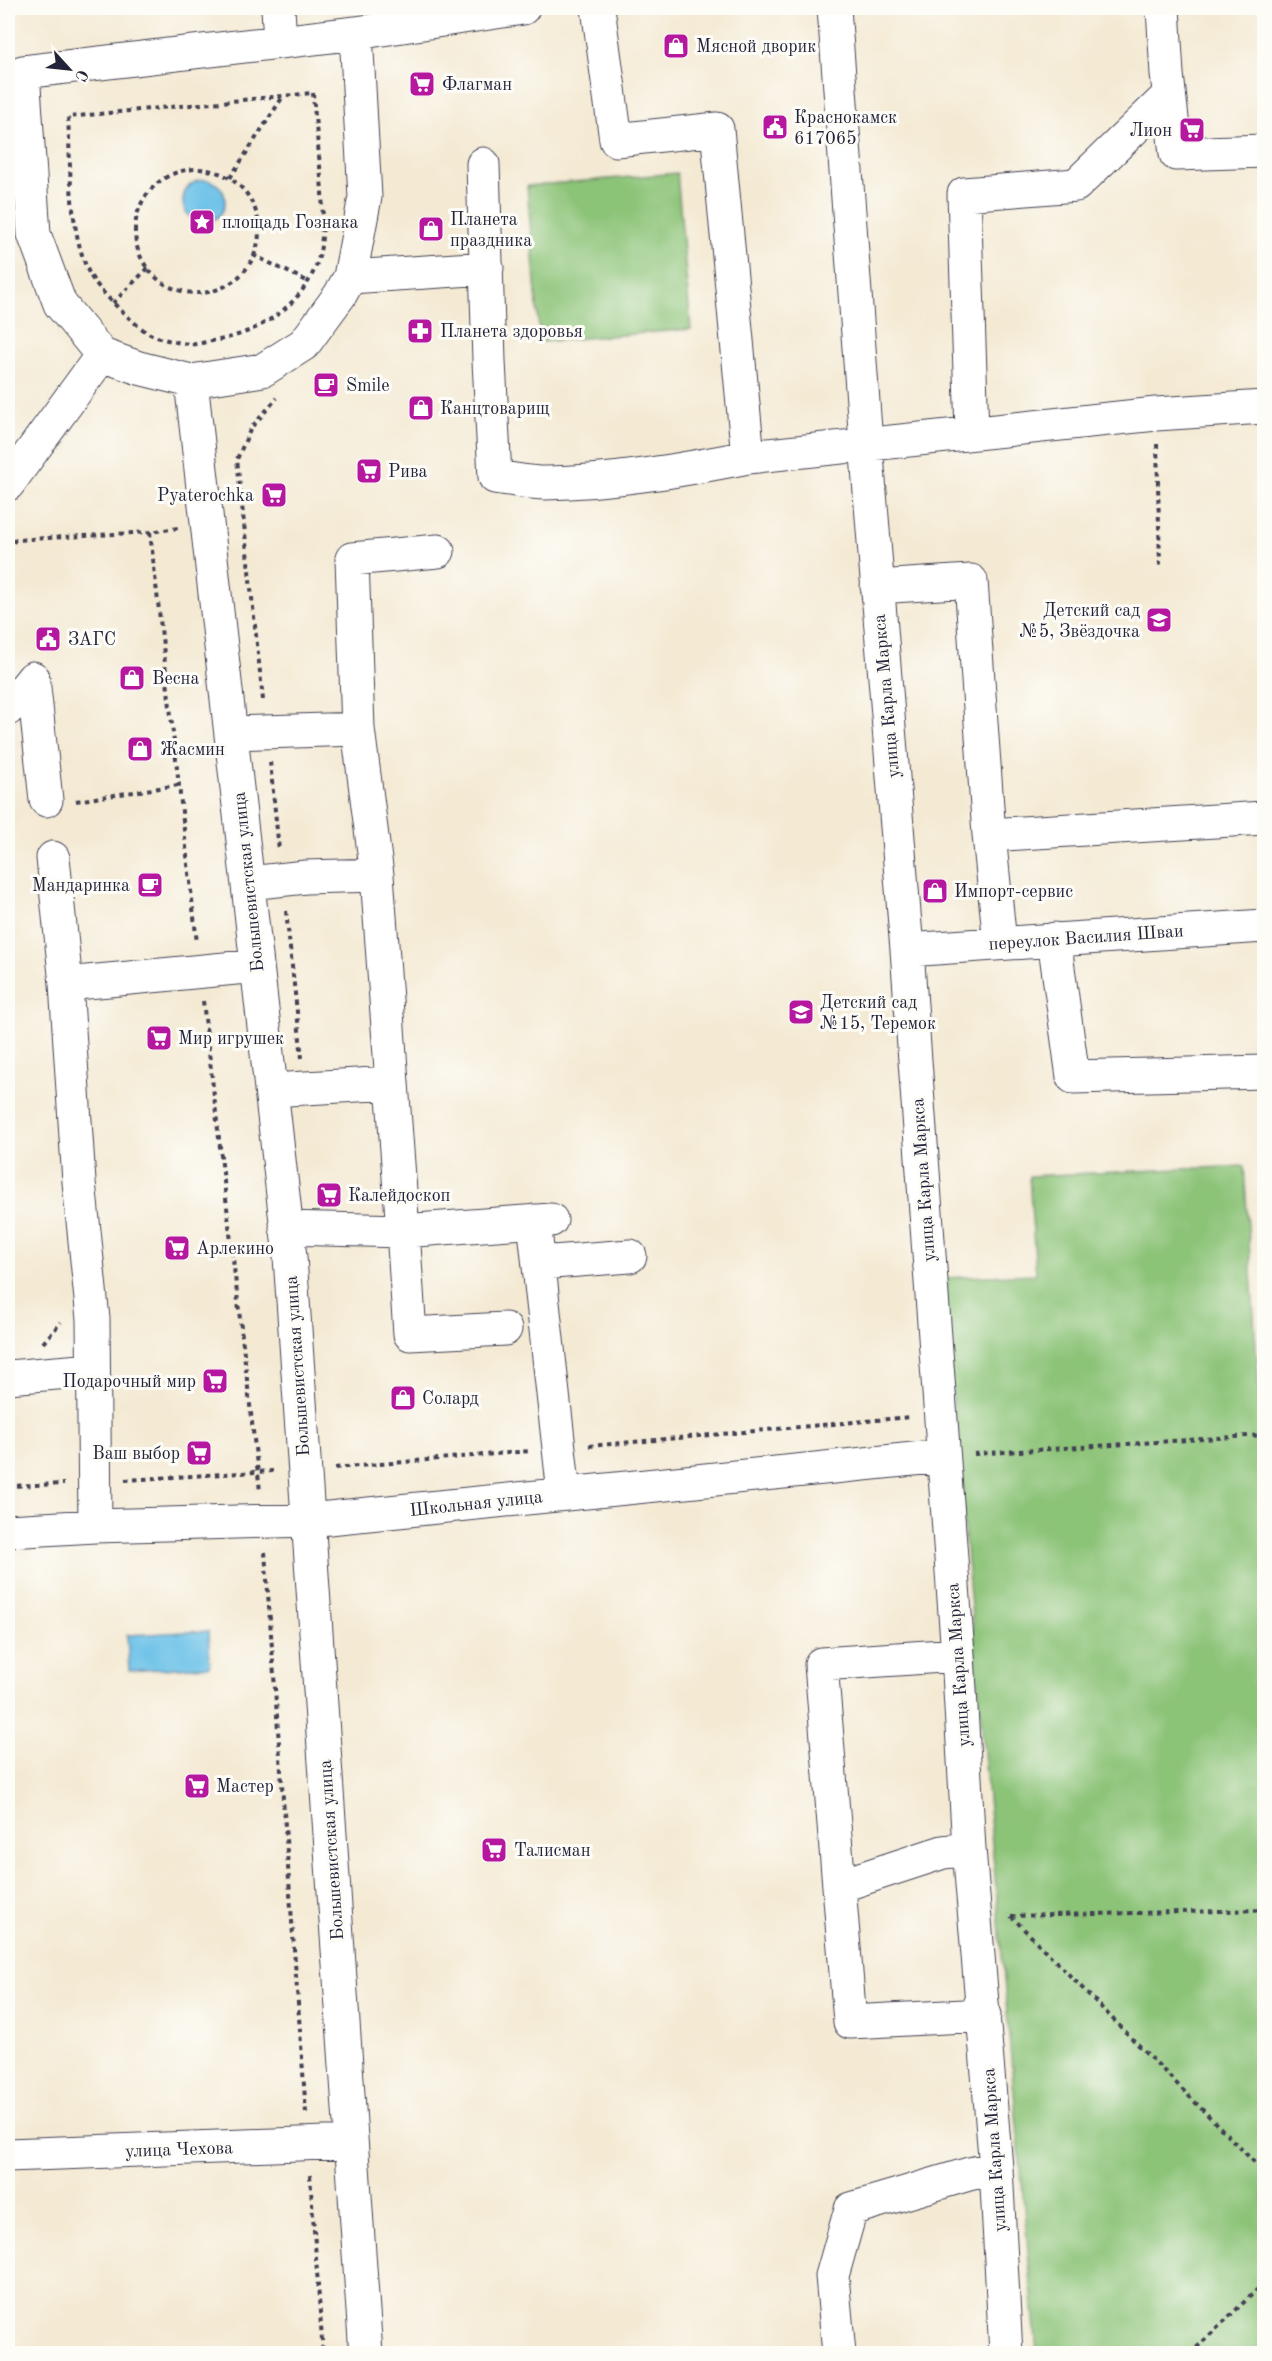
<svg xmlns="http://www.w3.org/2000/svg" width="1272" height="2361" font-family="'Old Standard TT',serif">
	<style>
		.green { fill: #8bc377; stroke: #567259; stroke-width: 1.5 }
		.water { fill: #6bc1e8; stroke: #467292; stroke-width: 1.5 }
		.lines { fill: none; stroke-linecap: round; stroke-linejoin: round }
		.minor-casing { stroke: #424052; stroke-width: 35 }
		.path { stroke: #424052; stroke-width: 4; stroke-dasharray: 4.5 4.5; stroke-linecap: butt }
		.minor { stroke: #fff; stroke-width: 33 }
		.labels { text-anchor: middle; stroke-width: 6; stroke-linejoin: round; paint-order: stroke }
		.poi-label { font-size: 18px; fill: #22223b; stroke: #fdfcf7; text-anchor: start }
		.street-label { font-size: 18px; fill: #22223b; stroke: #fdfcf7 }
	</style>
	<rect width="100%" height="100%" fill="#fdfcf7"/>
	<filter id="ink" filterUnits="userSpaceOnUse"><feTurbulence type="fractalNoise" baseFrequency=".0167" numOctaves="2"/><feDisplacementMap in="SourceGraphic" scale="12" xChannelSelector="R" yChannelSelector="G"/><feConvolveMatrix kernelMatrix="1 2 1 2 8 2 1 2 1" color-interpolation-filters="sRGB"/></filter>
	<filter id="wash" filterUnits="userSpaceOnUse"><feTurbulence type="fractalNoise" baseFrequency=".008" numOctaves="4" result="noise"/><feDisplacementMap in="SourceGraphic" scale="24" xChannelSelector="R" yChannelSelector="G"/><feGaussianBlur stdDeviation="1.35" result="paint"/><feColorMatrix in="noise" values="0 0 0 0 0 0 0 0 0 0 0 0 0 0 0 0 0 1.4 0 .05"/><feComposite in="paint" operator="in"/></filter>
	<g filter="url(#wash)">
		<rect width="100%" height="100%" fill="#f4ead4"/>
		<!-- green -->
		<path class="green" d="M 677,173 L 691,329 L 540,342 L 527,186 Z
			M 1244,1166 L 1264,1467 L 1264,2353 L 1037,2353 L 942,1278 L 1036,1274 L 1029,1176 Z"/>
		<!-- water -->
		<path class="water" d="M183 201a21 21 0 1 1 42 0a21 21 0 1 1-42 0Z
			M 208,1631 L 210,1666 L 129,1671 L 127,1635 Z"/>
	</g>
	<g filter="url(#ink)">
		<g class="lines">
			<!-- minor casing -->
			<g class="minor-casing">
				<path id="minor" d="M 278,8 L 280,42
					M 598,8 L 616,140 L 717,129 L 748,457 L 1156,414 L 1264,407
					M 834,8 L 866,443 L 907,950 L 958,1655 L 969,1849 L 996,2168 L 1006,2354
					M 1163,8 L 1167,74 L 1176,154 L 1264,151
					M 356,33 L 365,197 L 350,277 L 340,295 L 304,344 L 263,370 L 191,381 L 139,368 L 102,355 L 60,304 L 34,234 L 23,72 Z
					M 356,33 L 523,8
					M 483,164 L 489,361 L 495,477 C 512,479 529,483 546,483 C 613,482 682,470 748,457
					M 350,277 L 487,268
					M 191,381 L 290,1257 L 366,2354
					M 972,432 L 964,194 L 1076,185 L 1169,95
					M 8,484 L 102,355
					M 877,587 L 971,581 L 989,835 L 1264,818
					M 8,709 L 33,678 L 46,800
					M 231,733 L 358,729
					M 989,835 L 1000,943
					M 53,858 L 66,984 L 257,966
					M 248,883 L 306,877 L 377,875
					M 1054,939 L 1073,1077 L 1264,1072
					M 907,950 L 1264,926
					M 66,984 L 79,1182 L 93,1319 L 95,1526
					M 392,1083 L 377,875 L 358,729 L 352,559 L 438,551
					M 271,1090 L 392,1083 L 403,1231 L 551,1220
					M 534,1221 L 564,1494
					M 286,1228 L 403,1231 L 410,1334 L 505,1329
					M 540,1263 L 630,1256
					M 8,1377 L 93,1370
					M 8,1531 L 95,1526 L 309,1520 L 943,1456
					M 958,1655 L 821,1664 L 839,1886 L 943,1852 L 969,1849
					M 839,1886 L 850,2022 L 984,2015
					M 8,2155 L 351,2142
					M 839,2354 L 832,2276 L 851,2209 L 969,2174 L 996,2168"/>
			</g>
			<!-- path -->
			<path class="path" d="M 313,93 C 316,139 328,208 320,252 C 310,301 259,335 212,341 C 205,342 196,345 189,344 C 178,343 160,339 150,334 C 135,326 96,288 89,273 C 68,228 71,166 68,117 Z
				M135 231a62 62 0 1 1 124 0a62 62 0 1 1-124 0Z
				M 230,178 L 282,98
				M 253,255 L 309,282
				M 113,303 L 148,268
				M 1157,444 L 1160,566
				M 150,532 L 197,943
				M 8,550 L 15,540 L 150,532 L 178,528
				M 263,700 L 237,459 L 251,428 L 277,398
				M 270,762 L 279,850
				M 76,801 L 178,785
				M 286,911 L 302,1058
				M 203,1001 L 260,1491
				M 43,1343 L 61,1322
				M 589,1446 L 910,1417
				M 974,1454 L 1264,1435
				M 335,1468 L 530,1451
				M 125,1480 L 273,1471
				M 8,1486 L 64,1484
				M 265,1552 L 306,2113
				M 1011,1916 L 1264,2172
				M 1011,1916 L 1264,1910
				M 310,2175 L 323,2354
				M 1190,2354 L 1264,2283"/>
			<!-- minor -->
			<use href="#minor" class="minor"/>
		</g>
	</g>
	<!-- icons -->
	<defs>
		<g id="shop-square" transform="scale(1.35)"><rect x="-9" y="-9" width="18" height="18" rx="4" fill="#b5179e" stroke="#fdfcf7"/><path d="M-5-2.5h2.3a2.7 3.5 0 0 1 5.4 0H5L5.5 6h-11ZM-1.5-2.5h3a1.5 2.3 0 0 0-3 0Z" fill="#fff"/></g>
		<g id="supermarket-square" transform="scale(1.35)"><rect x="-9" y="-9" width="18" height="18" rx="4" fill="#b5179e" stroke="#fdfcf7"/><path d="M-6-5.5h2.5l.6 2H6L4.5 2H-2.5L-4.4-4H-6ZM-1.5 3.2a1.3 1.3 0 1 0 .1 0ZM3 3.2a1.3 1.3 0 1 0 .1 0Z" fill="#fff"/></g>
		<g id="civic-square" transform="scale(1.35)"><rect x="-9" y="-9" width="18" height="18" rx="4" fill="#b5179e" stroke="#fdfcf7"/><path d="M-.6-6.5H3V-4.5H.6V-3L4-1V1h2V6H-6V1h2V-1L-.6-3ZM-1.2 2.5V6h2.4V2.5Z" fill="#fff"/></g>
		<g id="sight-square" transform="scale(1.35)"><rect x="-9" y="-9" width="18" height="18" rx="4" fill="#b5179e" stroke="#fdfcf7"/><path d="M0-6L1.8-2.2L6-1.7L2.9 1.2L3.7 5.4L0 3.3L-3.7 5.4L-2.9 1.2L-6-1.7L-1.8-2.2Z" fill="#fff"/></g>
		<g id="pharmacy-square" transform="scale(1.35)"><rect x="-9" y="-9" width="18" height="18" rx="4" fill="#b5179e" stroke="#fdfcf7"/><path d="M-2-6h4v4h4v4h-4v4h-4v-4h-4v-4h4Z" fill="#fff"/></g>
		<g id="cafe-square" transform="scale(1.35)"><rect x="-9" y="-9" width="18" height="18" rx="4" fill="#b5179e" stroke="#fdfcf7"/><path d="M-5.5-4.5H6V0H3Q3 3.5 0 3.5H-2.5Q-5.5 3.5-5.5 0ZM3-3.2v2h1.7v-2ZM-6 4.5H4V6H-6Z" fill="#fff"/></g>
		<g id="school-square" transform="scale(1.35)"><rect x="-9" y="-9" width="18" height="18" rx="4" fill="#b5179e" stroke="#fdfcf7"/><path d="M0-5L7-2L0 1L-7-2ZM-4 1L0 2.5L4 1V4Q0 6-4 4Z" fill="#fff"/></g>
	</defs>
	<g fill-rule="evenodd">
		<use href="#shop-square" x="676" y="46"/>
		<use href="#supermarket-square" x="422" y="84"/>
		<use href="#civic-square" x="775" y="127"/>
		<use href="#supermarket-square" x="1192" y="130"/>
		<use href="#sight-square" x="202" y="222"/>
		<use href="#shop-square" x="431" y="229"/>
		<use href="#pharmacy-square" x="420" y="331"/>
		<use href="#cafe-square" x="326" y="385"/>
		<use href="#shop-square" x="421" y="408"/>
		<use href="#supermarket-square" x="369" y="471"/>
		<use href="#supermarket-square" x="274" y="495"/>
		<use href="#school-square" x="1159" y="620"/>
		<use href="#civic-square" x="48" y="639"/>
		<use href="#shop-square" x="132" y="678"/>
		<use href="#shop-square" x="140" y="749"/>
		<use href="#cafe-square" x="150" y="885"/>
		<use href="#shop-square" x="935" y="891"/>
		<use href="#school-square" x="801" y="1012"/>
		<use href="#supermarket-square" x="159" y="1038"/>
		<use href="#supermarket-square" x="329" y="1195"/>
		<use href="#supermarket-square" x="177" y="1248"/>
		<use href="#supermarket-square" x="215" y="1381"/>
		<use href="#shop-square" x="403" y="1398"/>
		<use href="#supermarket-square" x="199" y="1453"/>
		<use href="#supermarket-square" x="197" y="1786"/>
		<use href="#supermarket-square" x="494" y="1850"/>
	</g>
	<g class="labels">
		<!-- poi labels -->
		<g class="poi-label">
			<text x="696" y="52">Мясной дворик</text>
			<text x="442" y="90">Флагман</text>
			<text x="794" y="123">Краснокамск<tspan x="794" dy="21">617065</tspan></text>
			<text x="1172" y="136" text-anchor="end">Лион</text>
			<text x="450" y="225">Планета<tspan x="450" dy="21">праздника</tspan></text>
			<text x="222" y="228">площадь Гознака</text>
			<text x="440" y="337">Планета здоровья</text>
			<text x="346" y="391">Smile</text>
			<text x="440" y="414">Канцтоварищ</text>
			<text x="388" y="477">Рива</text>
			<text x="254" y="501" text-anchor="end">Pyaterochka</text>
			<text x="1140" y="616" text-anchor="end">Детский сад<tspan x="1140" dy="21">№5, Звёздочка</tspan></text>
			<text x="68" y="645">ЗАГС</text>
			<text x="152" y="684">Весна</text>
			<text x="160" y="755">Жасмин</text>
			<text x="130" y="891" text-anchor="end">Мандаринка</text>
			<text x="954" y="897">Импорт-сервис</text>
			<text x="820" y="1008">Детский сад<tspan x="820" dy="21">№15, Теремок</tspan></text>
			<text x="178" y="1044">Мир игрушек</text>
			<text x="348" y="1201">Калейдоскоп</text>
			<text x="196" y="1254">Арлекино</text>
			<text x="196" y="1387" text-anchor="end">Подарочный мир</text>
			<text x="422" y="1404">Солард</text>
			<text x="180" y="1459" text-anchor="end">Ваш выбор</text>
			<text x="216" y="1792">Мастер</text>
			<text x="514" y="1856">Талисман</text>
		</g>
		<!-- street labels -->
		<g class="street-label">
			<text transform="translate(886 696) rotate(-95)" y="6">улица Карла Маркса</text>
			<text transform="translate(248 882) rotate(-96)" y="6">Большевистская улица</text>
			<text transform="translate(1086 937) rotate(-4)" y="6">переулок Василия Шваи</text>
			<text transform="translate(923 1180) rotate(-94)" y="6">улица Карла Маркса</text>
			<text transform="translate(297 1366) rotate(-94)" y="6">Большевистская улица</text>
			<text transform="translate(476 1503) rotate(-6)" y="6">Школьная улица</text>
			<text transform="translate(958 1665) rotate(-94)" y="6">улица Карла Маркса</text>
			<text transform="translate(331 1850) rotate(-94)" y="6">Большевистская улица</text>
			<text transform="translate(179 2149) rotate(-2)" y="6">улица Чехова</text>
			<text transform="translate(994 2150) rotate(-94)" y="6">улица Карла Маркса</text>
		</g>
	</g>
	<!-- margin -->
	<rect width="1272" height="2361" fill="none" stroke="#fdfcf7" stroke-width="30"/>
	<!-- north arrow -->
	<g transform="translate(69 69) rotate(117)" stroke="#fdfcf7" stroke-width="4.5" paint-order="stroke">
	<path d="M0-4.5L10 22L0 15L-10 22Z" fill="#22223b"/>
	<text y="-9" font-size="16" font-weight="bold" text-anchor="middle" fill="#22223b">С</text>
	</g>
</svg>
